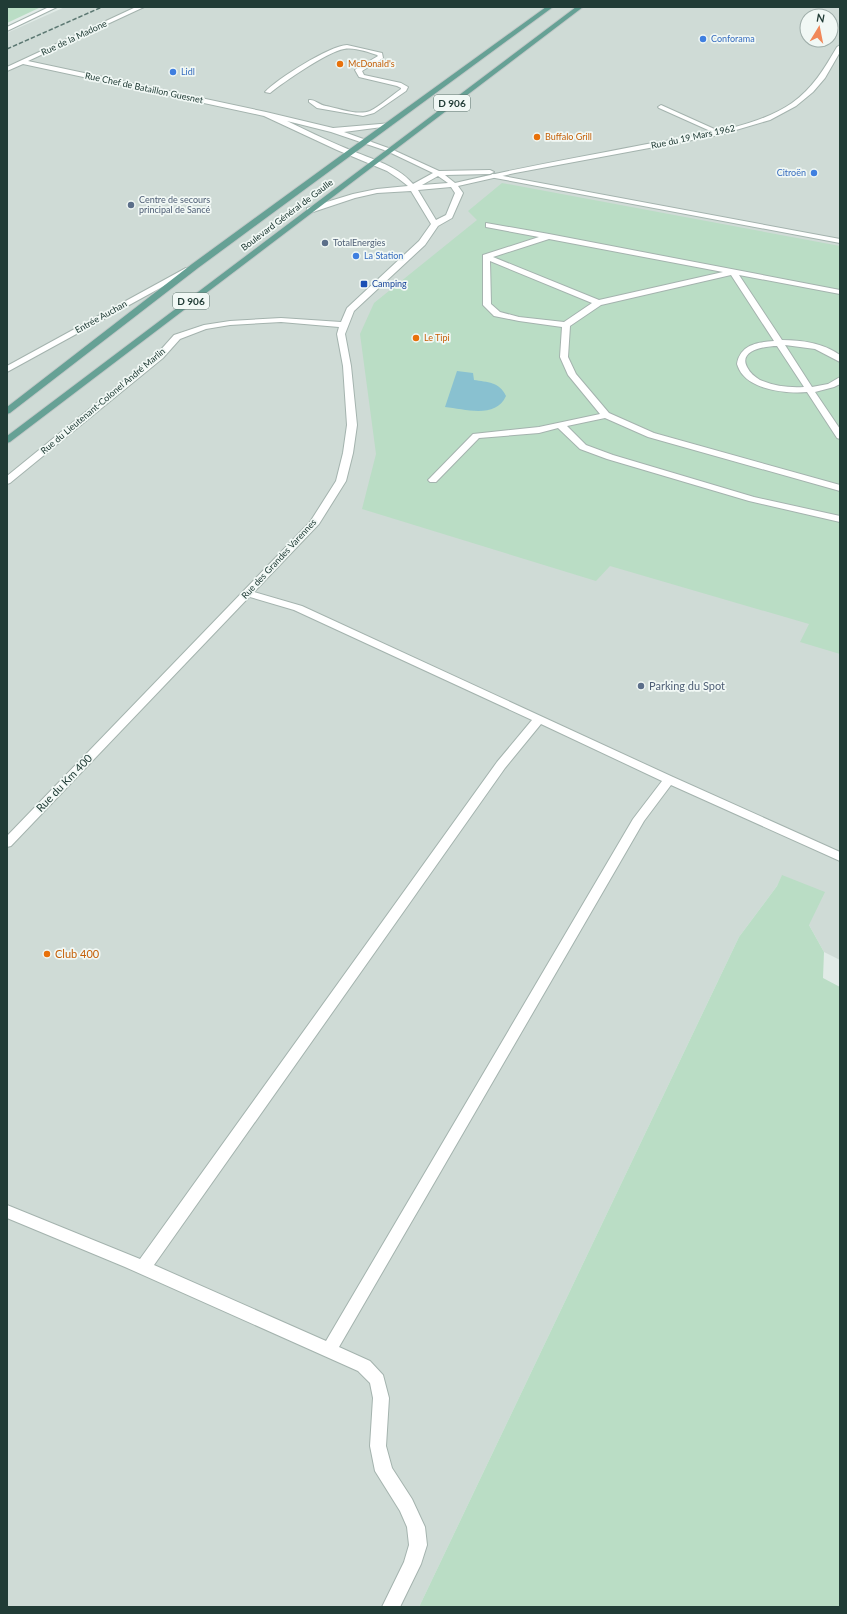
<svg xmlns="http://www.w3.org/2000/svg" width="847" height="1614" font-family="Lato,sans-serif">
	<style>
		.built { fill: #cfdbd6; fill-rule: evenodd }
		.green { fill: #baddc5 }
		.water { fill: #89c1d0 }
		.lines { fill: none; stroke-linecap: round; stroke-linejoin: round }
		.service-casing { stroke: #a4b3ae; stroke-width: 2 }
		.minor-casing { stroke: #a4b3ae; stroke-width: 2 }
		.primary-casing { stroke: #c1c8c7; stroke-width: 2 }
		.service { fill: #fff; fill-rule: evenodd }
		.minor { fill: #fff; fill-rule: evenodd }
		.primary { fill: #66a195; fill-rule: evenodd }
		.rail { stroke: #5c7872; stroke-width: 1.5; stroke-dasharray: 4.5 2; stroke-linecap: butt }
		.shop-dot { fill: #3f7fe0; stroke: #f1f8f5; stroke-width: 1.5 }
		.food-dot { fill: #e8710a; stroke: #f1f8f5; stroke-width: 1.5 }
		.service-dot { fill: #5c6f8a; stroke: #f1f8f5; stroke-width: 1.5 }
		.transit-dot { fill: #1a4fb4; stroke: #f1f8f5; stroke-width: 1.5 }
		.labels { text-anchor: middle; stroke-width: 3.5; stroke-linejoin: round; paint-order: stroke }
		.far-street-label { font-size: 9px; fill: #213c36; stroke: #f1f8f5 }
		.far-shop-label { font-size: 9px; fill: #366cbe; stroke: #f1f8f5; text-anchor: start }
		.far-food-label { font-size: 9px; fill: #c56008; stroke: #f1f8f5; text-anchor: start }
		.far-service-label { font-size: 9px; fill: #4e5e75; stroke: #f1f8f5; text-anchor: start }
		.far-transit-label { font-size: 9px; fill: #164399; stroke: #f1f8f5; text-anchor: start }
		.shield { fill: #f1f8f5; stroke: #5f746f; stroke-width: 1 }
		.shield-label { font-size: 10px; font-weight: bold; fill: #213c36 }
		.service-label { font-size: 11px; fill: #4e5e75; stroke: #f1f8f5; text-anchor: start }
		.street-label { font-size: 11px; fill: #213c36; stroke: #f1f8f5 }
		.food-label { font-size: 11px; fill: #c56008; stroke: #f1f8f5; text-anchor: start }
	</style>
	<rect width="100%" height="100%" fill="#e1ebe7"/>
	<!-- built -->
	<path class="built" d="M 65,7 L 840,7 L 840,960 L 824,952 L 782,876 L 777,886 L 739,937 L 419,1607 L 7,1607 L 7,33 ZM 807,16 L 831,16 L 831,40 L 807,40 Z"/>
	<!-- green -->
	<path class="green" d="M 7,7 L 41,7 L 7,23 Z
		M 502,183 L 840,246 L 840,654 L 800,642 L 809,624 L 610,566 L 596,581 L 362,509 L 376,454 L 360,334 L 374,303 L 477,220 L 468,211 Z
		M 782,875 L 825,892 L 809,925 L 824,952 L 823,978 L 840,987 L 840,1607 L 419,1607 L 739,937 L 777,886 Z"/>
	<!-- water -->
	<path class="water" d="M 457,371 L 473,373 L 474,380 C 487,382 500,382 506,396 C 496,419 465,409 445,407 Z"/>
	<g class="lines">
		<!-- service casing -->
		<g class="service-casing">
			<path id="service" d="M 347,45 L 382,53 L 383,58 L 362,71 L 364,75 L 401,83 L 408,87 L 406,91 L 374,113 L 363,116 L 317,108 L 309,102 L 309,100 C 315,99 319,105 326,106 C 338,108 357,116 370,111 C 380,106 391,96 401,89 L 401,88 L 397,86 L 359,77 L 355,70 L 356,69 L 378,56 L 377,55 C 368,52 354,47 344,49 C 327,52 284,82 270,93 L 265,92 C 277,79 329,46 347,45 Z
				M 661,105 L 721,132 L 722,133 L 717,134 L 659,108 L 658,107 Z
				M 492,174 L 840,239 L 840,243 L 495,178 L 491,176 Z
				M 486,223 L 549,234 L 840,290 L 840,294 L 739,275 L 782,340 C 802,340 823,343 840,355 L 840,362 L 815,349 L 785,345 L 812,387 L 828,384 L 840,377 L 840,384 L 834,387 L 815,392 L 840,429 L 840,439 L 837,438 L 807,392 C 789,394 755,390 743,375 C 740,372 738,367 737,364 C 740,345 757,342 774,341 L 731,275 L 601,305 L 570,326 L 568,357 L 576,374 L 609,413 L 654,433 L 840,485 L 840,491 L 648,437 L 605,418 L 567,426 L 586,445 L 613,455 L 754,497 L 840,516 L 840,522 L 749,501 L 607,459 L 580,449 L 558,428 L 539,433 L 479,438 L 436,482 L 430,482 L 428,480 L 430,478 L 473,434 L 539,427 L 600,414 L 568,375 L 560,357 L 562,327 L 519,321 L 494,316 L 483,305 L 483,255 L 539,237 L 486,227 ZM 549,239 L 723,272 L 599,300 L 493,257 ZM 490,261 L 592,303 L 564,322 L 519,317 L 500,312 L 491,304 ZM 777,346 L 804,387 C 789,388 774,386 760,380 C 755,377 750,373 747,367 C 738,350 766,346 777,346 Z
				M 247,590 L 302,606 L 673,777 L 840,852 L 840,861 L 671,785 L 644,821 L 339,1347 L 370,1361 L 383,1375 L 389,1398 L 386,1446 L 392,1468 L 412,1499 L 425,1527 L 427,1545 L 421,1564 L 400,1607 L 382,1607 L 404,1562 L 409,1545 L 407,1527 L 400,1511 L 375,1471 L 370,1446 L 373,1398 L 370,1383 L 358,1371 L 125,1267 L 7,1218 L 7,1205 L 140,1259 L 497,762 L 532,720 L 294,610 L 243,595 L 242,593 ZM 541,724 L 662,781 L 633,819 L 326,1341 L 154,1265 L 505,768 Z"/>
		</g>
		<!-- minor casing -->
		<g class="minor-casing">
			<path id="minor" d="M 49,7 L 57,7 L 7,31 L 7,27 Z
				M 136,7 L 144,7 L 28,61 L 266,112 L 333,128 L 392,123 L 393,124 L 390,126 L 344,132 L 391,149 L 439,171 L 490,170 L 494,172 L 490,174 L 445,175 L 455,183 C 517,168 580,157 642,145 C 687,137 755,129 792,103 C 813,88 824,69 837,47 L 840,45 L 840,52 L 825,78 L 813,92 L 796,106 L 770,120 L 719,135 L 515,173 L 458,186 L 463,193 L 452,218 L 438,226 L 425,245 L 354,311 L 345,334 L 351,366 L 357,425 L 353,453 L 346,481 L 319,524 L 11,846 L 7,847 L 7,836 L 310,522 L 336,481 L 343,453 L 347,425 L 343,366 L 337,334 L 339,327 L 281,322 L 230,325 L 206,329 L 180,339 L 163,358 L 10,483 L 7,484 L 7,476 L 157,354 L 174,335 L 204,325 L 230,321 L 281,318 L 341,322 L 347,308 L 419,241 L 431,224 L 411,191 L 377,193 L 355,198 L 313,212 L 307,212 L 307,208 L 353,194 L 377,189 L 408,186 L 399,179 L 387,171 L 337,150 L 264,116 L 23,64 L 7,71 L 7,67 ZM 287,121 L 331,132 L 387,151 L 433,173 L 413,184 C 396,164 367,158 343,147 C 324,139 306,130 287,121 ZM 438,176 L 448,183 L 422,185 ZM 451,187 L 455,193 L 446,215 L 436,220 L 418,190 Z
				M 186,268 L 192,268 L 193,270 L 7,372 L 7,366 Z"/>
		</g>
		<!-- primary casing -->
		<g class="primary-casing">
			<path id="primary" d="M 546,7 L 553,7 L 198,268 L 10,413 L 7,414 L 7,407 L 192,264 L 347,151 Z
				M 576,7 L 583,7 L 10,442 L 7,443 L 7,436 Z"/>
		</g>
		<!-- service -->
		<use href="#service" class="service"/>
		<!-- minor -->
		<use href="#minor" class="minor"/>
		<!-- primary -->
		<use href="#primary" class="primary"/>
		<!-- rail -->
		<path class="rail" d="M 7,49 L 102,7"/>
	</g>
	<!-- markers -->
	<g class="shop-dot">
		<circle cx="703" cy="39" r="4"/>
		<circle cx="173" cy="72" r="4"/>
		<circle cx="814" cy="173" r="4"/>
		<circle cx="356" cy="256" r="4"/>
	</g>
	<g class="food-dot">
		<circle cx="340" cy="64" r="4"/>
		<circle cx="537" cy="137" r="4"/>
		<circle cx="416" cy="338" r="4"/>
		<circle cx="47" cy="954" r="4"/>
	</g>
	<g class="service-dot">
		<circle cx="131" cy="205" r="4"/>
		<circle cx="325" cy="243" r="4"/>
		<circle cx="641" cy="686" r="4"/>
	</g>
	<rect class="transit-dot" x="360" y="280" width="8" height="8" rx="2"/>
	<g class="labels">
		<!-- far-street labels -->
		<g class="far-street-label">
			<text transform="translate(74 38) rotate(-25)" y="3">Rue de la Madone</text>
			<text transform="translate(144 88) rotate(12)" y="3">Rue Chef de Bataillon Guesnet</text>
			<text transform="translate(693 137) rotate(-12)" y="3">Rue du 19 Mars 1962</text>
			<text transform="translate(287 215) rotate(-37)" y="3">Boulevard Général de Gaulle</text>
			<text transform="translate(101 317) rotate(-29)" y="3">Entrée Auchan</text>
			<text transform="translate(103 401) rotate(-40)" y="3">Rue du Lieutenant-Colonel André Marlin</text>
			<text transform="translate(279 559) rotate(-47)" y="3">Rue des Grandes Varennes</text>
		</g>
		<!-- far-shop labels -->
		<g class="far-shop-label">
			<text x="711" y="42">Conforama</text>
			<text x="181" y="75">Lidl</text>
			<text x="806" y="176" text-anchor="end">Citroën</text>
			<text x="364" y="259">La Station</text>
		</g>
		<!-- far-food labels -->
		<g class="far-food-label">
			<text x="348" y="67">McDonald's</text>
			<text x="545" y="140">Buffalo Grill</text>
			<text x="424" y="341">Le Tipi</text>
		</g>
		<!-- far-service labels -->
		<g class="far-service-label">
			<text x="139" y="203">Centre de secours<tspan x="139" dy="10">principal de Sancé</tspan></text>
			<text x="333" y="246">TotalEnergies</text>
		</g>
		<!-- far-transit labels -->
		<g class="far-transit-label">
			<text x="372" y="287">Camping</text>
		</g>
		<!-- shield labels -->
		<g class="shield">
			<rect x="434" y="95" width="36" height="16" rx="3"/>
			<rect x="173" y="293" width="36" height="16" rx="3"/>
		</g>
		<g class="shield-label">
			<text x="452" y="107">D 906</text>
			<text x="191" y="305">D 906</text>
		</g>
		<!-- service labels -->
		<g class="service-label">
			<text x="649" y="690">Parking du Spot</text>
		</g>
		<!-- street labels -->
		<g class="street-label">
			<text transform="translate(64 783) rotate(-46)" y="4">Rue du Km 400</text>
		</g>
		<!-- food labels -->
		<g class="food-label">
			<text x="55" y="958">Club 400</text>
		</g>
	</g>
	<!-- border -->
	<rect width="847" height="1614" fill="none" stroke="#213c36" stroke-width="16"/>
	<!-- north arrow -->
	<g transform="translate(819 28) rotate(10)"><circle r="19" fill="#f1f8f5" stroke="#9eada9"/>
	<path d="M0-3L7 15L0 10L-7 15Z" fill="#f18859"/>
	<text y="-6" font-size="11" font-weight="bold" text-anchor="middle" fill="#213c36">N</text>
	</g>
</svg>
